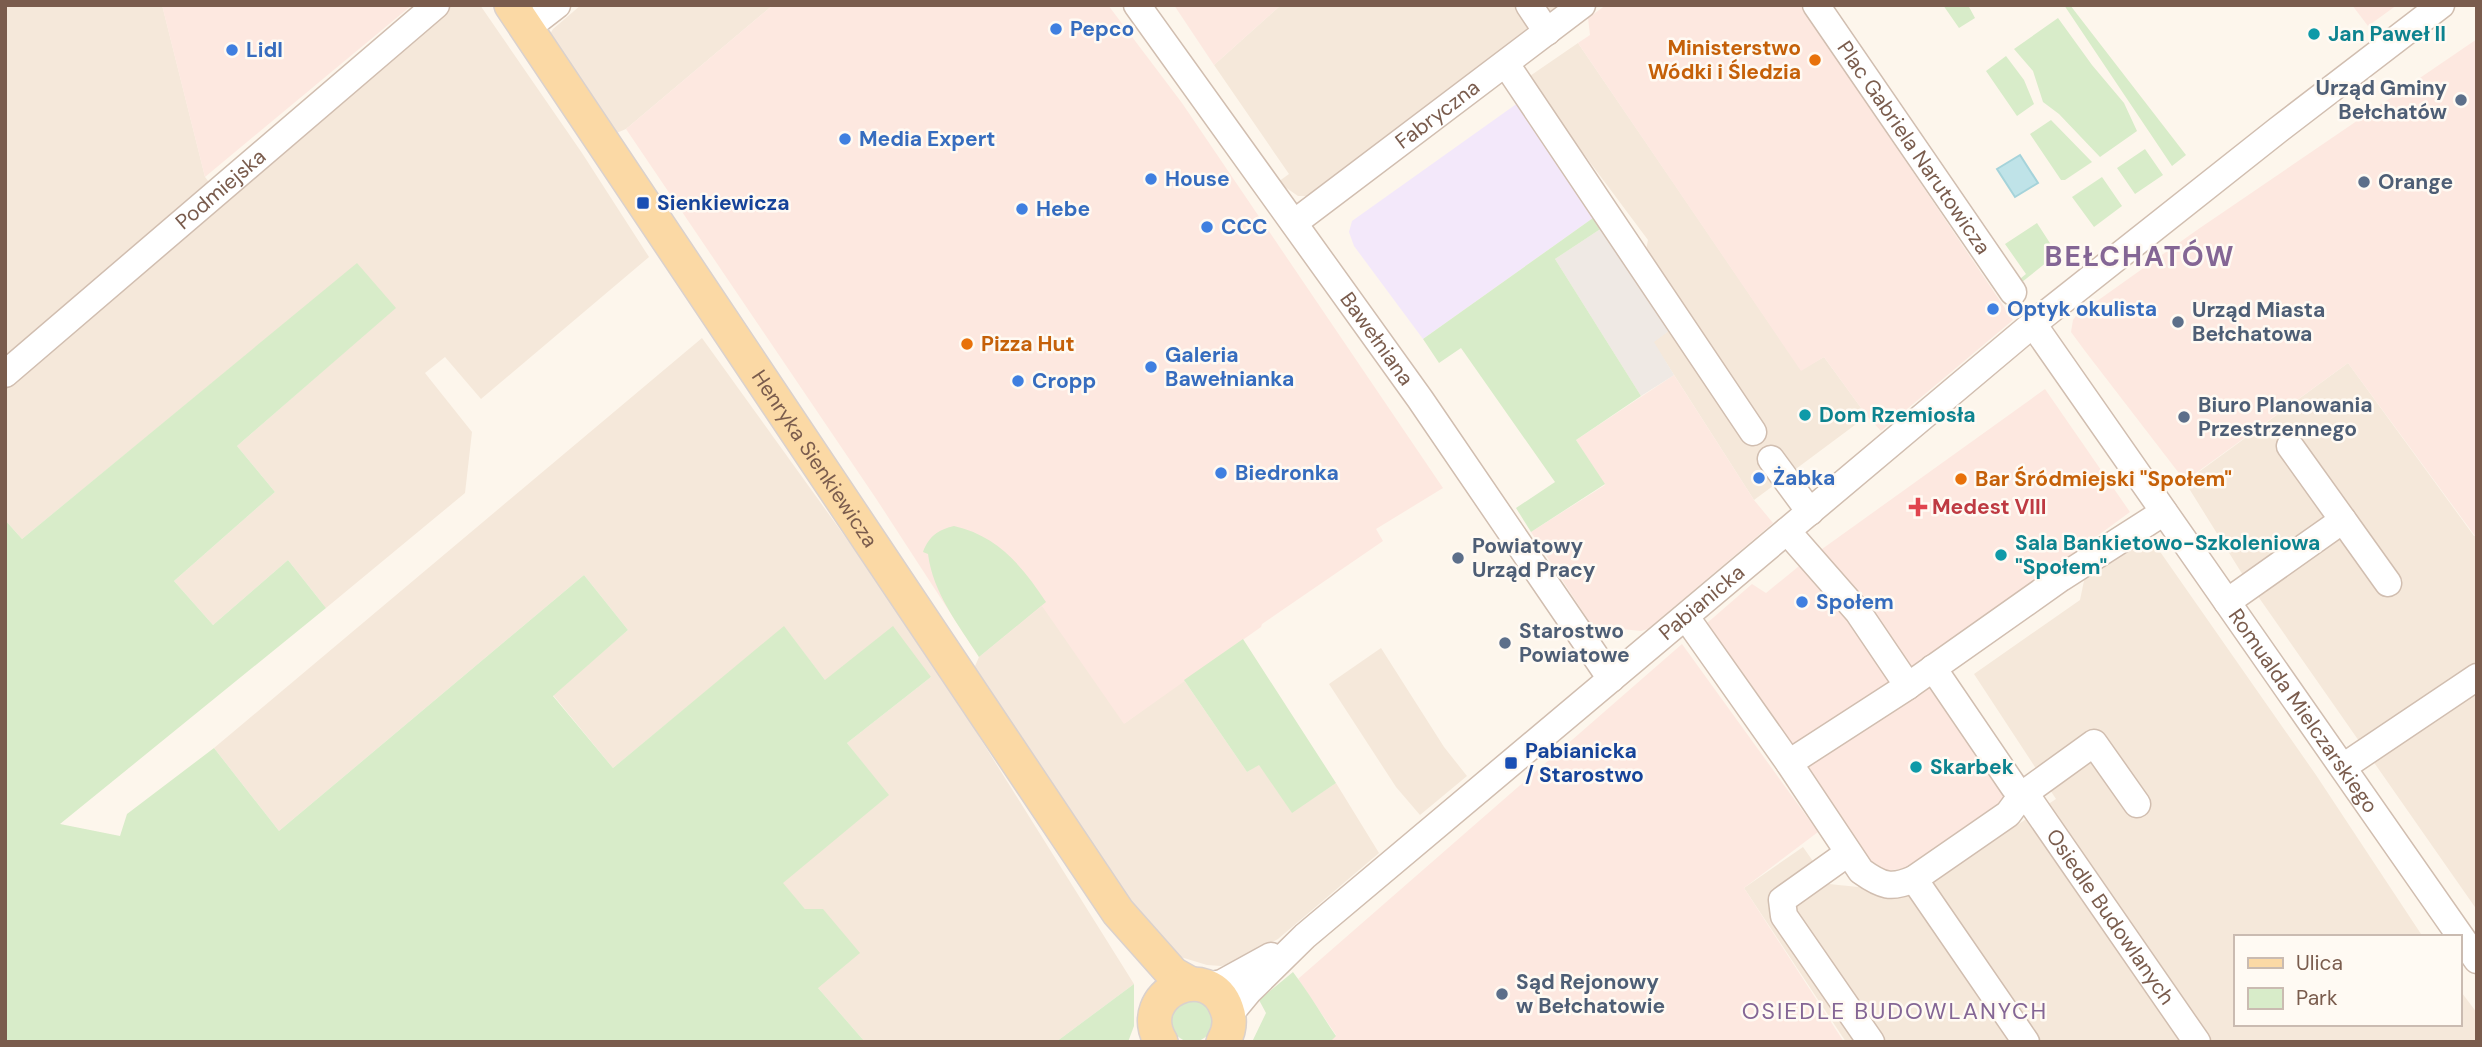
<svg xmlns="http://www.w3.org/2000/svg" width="2482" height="1047" font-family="'DM Sans',sans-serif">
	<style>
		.residential { fill: #f5e8da }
		.commercial { fill: #fde8e0 }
		.industrial { fill: #efe9e4 }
		.education { fill: #f3e8fa }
		.green { fill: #d8ecc9 }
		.water { fill: #bfe3e8; stroke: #a5d3da; stroke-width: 2 }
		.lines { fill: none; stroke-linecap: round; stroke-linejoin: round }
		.minor-casing { stroke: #d1beb0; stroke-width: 29 }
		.major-casing { stroke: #dad1cd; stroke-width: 36 }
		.minor { stroke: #fff; stroke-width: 26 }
		.major { stroke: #fbd9a5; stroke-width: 33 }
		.shop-dot { fill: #3f7fe0; stroke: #fffaf3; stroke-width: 2.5 }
		.culture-dot { fill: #0f9aa8; stroke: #fffaf3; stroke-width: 2.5 }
		.food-dot { fill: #e8710a; stroke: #fffaf3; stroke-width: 2.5 }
		.service-dot { fill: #5c6f8a; stroke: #fffaf3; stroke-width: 2.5 }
		.transit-dot { fill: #1a4fb4; stroke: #fffaf3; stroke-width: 2.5 }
		.health-dot { fill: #e0444e; stroke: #fffaf3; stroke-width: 2.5 }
		.labels { text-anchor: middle; stroke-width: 5; stroke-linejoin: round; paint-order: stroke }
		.shop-label { font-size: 21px; font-weight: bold; fill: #366cbe; stroke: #fffaf3; text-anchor: start }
		.culture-label { font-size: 21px; font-weight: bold; fill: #0d838f; stroke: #fffaf3; text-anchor: start }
		.food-label { font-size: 21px; font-weight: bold; fill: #c56008; stroke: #fffaf3; text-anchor: start }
		.service-label { font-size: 21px; font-weight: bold; fill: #4e5e75; stroke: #fffaf3; text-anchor: start }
		.street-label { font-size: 21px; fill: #7a5c4d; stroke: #fffaf3 }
		.transit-label { font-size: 21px; font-weight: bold; fill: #164399; stroke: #fffaf3; text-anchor: start }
		.health-label { font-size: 21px; font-weight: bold; fill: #be3a42; stroke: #fffaf3; text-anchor: start }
		.neighbourhood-label { font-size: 23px; letter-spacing: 2px; fill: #846695; stroke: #fffaf3 }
		.district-label { font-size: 28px; font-weight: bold; letter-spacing: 2px; fill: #846695; stroke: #fffaf3 }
	</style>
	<rect width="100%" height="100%" fill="#fdf6ec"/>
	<!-- residential -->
	<path class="residential" d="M 5,5 L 162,5 L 205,177 L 223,200 L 449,5 L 480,5 L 582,153 L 649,257 L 481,399 L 445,357 L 425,373 L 472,432 L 465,493 L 326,608 L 288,560 L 213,625 L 174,581 L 275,492 L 237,446 L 395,308 L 357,264 L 22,539 L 5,520 Z
		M 581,5 L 773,5 L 626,129 L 614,134 L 549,36 L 553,29 Z
		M 1281,5 L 1563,5 L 1309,196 L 1298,196 L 1278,182 L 1289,174 L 1214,65 Z
		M 1578,43 L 1801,370 L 1824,357 L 1867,416 L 1754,500 L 1653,342 L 1691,315 L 1646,250 L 1648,240 L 1527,78 Z
		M 702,338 L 913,631 L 1134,984 L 1056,1042 L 865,1042 L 818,988 L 805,909 L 782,883 L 888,795 L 847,743 L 931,677 L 825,680 L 784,627 L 613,768 L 553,695 L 628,630 L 584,575 L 279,831 L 214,748 Z
		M 2348,363 L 2474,536 L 2477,535 L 2477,910 L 2241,572 L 2185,482 Z
		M 2147,533 L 2316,775 L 2423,937 L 2235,937 L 2235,1024 L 2459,1024 L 2459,989 L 2477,1013 L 2477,1042 L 1846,1042 L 1744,888 L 1803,847 L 1829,884 L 1916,893 L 2056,799 L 1974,674 L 2080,600 L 2085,576 Z
		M 1042,605 L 1125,723 L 1184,680 L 1247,772 L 1259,764 L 1292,812 L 1336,783 L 1379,853 L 1278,939 L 1232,963 L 1221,966 L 1207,965 L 1174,955 L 1162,947 L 972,673 L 979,657 Z
		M 1381,648 L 1444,747 L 1467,776 L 1420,815 L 1396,787 L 1329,684 Z"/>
	<!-- commercial -->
	<path class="commercial" d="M 162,5 L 412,5 L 205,177 Z
		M 773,5 L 1108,5 L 1182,103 L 1443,488 L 1376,529 L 1383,541 L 1262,624 L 1261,627 L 1124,724 L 1042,606 L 979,657 L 877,500 L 626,129 Z
		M 1174,5 L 1281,5 L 1214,65 Z
		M 1606,5 L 1800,5 L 2013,320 L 1881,431 L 1867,416 L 1824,357 L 1801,371 L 1578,43 L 1590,35 L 1588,18 Z
		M 2352,5 L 2397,5 L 2368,26 Z
		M 2477,39 L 2477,535 L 2475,536 L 2348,363 L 2185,481 L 2085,351 L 2071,332 L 2073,320 L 2076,316 L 2197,230 Z
		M 1674,375 L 1754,500 L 1773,523 L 1648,629 L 1641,631 L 1592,626 L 1531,532 L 1605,485 L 1576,440 Z
		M 2045,389 L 2130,512 L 1920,666 L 2010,797 L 1905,868 L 1880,872 L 1861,855 L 1706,624 L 1752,584 L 1766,593 L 1804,562 Z
		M 1682,644 L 1818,832 L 1744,888 L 1844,1042 L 1330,1042 L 1336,1035 L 1298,979 Z"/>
	<!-- industrial -->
	<path class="industrial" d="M 1608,224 L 1677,325 L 1654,342 L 1674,375 L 1641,396 L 1555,259 Z"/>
	<!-- education -->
	<path class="education" d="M 1522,100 L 1600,213 L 1423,339 L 1354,246 L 1349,232 L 1352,221 Z"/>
	<!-- green -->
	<path class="green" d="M 1943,5 L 1968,5 L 1975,18 L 1959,28 Z
		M 2064,5 L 2070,5 L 2186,155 L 2172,166 Z
		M 2058,18 L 2092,65 L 2124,103 L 2137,131 L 2100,157 L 2059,114 L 2043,102 L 2033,71 L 2014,49 Z
		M 2006,56 L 2024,80 L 2034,104 L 2017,116 L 1986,71 Z
		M 2051,120 L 2092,162 L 2065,180 L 2061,180 L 2030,134 Z
		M 2145,149 L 2163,175 L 2135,194 L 2117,168 Z
		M 2102,177 L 2122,206 L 2094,227 L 2072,197 Z
		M 1600,213 L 1608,224 L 1555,259 L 1641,396 L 1576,440 L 1605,484 L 1531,532 L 1516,508 L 1555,482 L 1461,348 L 1439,363 L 1423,339 Z
		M 2037,223 L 2057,254 L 2017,286 L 2015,283 L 2026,274 L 2005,244 Z
		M 357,263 L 396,308 L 237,446 L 275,492 L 174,581 L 213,625 L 288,560 L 326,608 L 60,824 L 120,836 L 127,814 L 214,748 L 279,831 L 584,575 L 628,630 L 553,696 L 613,768 L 784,626 L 825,680 L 893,626 L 931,677 L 847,743 L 889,795 L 783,883 L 805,909 L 823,909 L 860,953 L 818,988 L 865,1042 L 5,1042 L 5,520 L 22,539 Z
		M 954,526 C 998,536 1022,566 1046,602 L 979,657 C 958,624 933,593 928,554 L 923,552 C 929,536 938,530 954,526 Z
		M 1243,639 L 1336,783 L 1292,813 L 1259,765 L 1247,772 L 1184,680 Z
		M 1293,972 C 1309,993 1321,1014 1336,1036 L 1330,1042 L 1252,1042 L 1266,1013 L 1259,1000 Z
		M 1134,984 L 1134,1026 L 1128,1042 L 1056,1042 Z
		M1171 1021a21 21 0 1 1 42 0a21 21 0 1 1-42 0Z"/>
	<!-- water -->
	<path class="water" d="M 2020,155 L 2038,183 L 2015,197 L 1997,169 Z"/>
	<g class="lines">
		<!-- minor casing -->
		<g class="minor-casing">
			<g id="minor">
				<path id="s1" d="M 1137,5 L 1420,399 L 1611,679"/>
				<path d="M 1529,5 L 1547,32"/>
				<path id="s2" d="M 1816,5 L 2013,292"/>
				<path d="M 526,29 L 557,5"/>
				<path d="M 1506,64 L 1753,432"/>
				<path id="s3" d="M 1294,223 L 1582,5"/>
				<path id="s4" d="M 2033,324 L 2477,960"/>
				<path id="s5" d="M 5,374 L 436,5"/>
				<path d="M 1771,459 L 1810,512"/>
				<path d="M 2343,520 L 2388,583"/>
				<path d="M 1787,531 L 1858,612 L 1908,686"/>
				<path d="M 2227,602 L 2343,520 L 2290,446"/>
				<path d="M 1684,618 L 1693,627 L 1789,763"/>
				<path id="s6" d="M 1933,668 L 2014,787 L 2031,802 L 2197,1042"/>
				<path d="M 2343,767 L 2477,677"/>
				<path d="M 2137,804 L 2094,743 L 2022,795 L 2008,814 L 1914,879 C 1891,889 1882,886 1861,871 L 1789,763 L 1908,686 L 2061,578 L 2164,512"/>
				<path d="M 1848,853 L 1782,900 L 1784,916 L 1871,1042"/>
				<path d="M 1914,879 L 2026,1042"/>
				<path d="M 1207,986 L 1222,983 L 1271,956"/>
				<path id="s7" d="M 1229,1015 L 1249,991 L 1305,936 L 2033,324 L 2278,130 L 2441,5"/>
			</g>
		</g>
		<!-- major casing -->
		<g class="major-casing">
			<g id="major">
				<path id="s8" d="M 511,5 L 1118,912 L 1173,974 L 1189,983"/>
				<path d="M 1161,1042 C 1132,993 1210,958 1227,1010 C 1231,1021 1229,1032 1223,1042"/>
			</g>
		</g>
		<!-- minor -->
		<use href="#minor" class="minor"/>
		<!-- major -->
		<use href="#major" class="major"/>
	</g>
	<!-- markers -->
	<g class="shop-dot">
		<circle cx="1056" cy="29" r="7"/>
		<circle cx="232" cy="50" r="7"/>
		<circle cx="845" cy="139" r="7"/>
		<circle cx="1151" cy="179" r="7"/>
		<circle cx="1022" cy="209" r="7"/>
		<circle cx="1207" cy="227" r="7"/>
		<circle cx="1993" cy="309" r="7"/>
		<circle cx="1151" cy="367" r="7"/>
		<circle cx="1018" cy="381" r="7"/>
		<circle cx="1221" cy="473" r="7"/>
		<circle cx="1759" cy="478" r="7"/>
		<circle cx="1802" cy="602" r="7"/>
	</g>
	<g class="culture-dot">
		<circle cx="2314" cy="34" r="7"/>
		<circle cx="1805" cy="415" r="7"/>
		<circle cx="2001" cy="555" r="7"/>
		<circle cx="1916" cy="767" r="7"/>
	</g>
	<g class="food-dot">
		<circle cx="1815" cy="60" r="7"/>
		<circle cx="967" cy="344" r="7"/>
		<circle cx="1961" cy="479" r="7"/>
	</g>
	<g class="service-dot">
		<circle cx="2461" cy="100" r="7"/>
		<circle cx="2364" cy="182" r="7"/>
		<circle cx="2178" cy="322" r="7"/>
		<circle cx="2184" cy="417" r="7"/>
		<circle cx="1458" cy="558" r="7"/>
		<circle cx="1505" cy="643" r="7"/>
		<circle cx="1502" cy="994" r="7"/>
	</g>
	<g class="transit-dot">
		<rect x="636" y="196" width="14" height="14" rx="3.5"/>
		<rect x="1504" y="756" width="14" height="14" rx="3.5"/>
	</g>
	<path class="health-dot" d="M1914.5 496.5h7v7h7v7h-7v7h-7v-7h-7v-7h7z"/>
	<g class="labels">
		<!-- shop labels -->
		<g class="shop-label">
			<text x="1070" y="36">Pepco</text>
			<text x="246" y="57">Lidl</text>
			<text x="859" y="146">Media Expert</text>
			<text x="1165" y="186">House</text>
			<text x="1036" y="216">Hebe</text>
			<text x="1221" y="234">CCC</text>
			<text x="2007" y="316">Optyk okulista</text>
			<text x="1165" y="362">Galeria<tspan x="1165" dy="24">Bawełnianka</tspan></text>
			<text x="1032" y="388">Cropp</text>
			<text x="1235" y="480">Biedronka</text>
			<text x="1773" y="485">Żabka</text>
			<text x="1816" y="609">Społem</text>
		</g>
		<!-- culture labels -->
		<g class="culture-label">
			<text x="2328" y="41">Jan Paweł II</text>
			<text x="1819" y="422">Dom Rzemiosła</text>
			<text x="2015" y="550">Sala Bankietowo-Szkoleniowa<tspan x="2015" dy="24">"Społem"</tspan></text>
			<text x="1930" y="774">Skarbek</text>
		</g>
		<!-- food labels -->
		<g class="food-label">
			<text x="1801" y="55" text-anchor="end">Ministerstwo<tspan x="1801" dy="24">Wódki i Śledzia</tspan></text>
			<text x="981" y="351">Pizza Hut</text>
			<text x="1975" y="486">Bar Śródmiejski "Społem"</text>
		</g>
		<!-- service labels -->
		<g class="service-label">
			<text x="2447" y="95" text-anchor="end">Urząd Gminy<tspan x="2447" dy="24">Bełchatów</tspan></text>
			<text x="2378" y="189">Orange</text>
			<text x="2192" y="317">Urząd Miasta<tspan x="2192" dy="24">Bełchatowa</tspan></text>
			<text x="2198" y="412">Biuro Planowania<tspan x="2198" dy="24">Przestrzennego</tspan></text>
			<text x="1472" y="553">Powiatowy<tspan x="1472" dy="24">Urząd Pracy</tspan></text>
			<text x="1519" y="638">Starostwo<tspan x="1519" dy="24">Powiatowe</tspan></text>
			<text x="1516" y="989">Sąd Rejonowy<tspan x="1516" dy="24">w Bełchatowie</tspan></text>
		</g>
		<!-- street labels -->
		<g class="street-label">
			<text dy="7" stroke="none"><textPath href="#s3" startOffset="180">Fabryczna</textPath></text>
			<text dy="7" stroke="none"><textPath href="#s2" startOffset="173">Plac Gabriela Narutowicza</textPath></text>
			<text dy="7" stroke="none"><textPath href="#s5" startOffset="284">Podmiejska</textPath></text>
			<text dy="7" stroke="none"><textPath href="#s1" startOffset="411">Bawełniana</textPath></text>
			<text dy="7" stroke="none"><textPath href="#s8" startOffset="546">Henryka Sienkiewicza</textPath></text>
			<text dy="7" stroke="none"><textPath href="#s7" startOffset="628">Pabianicka</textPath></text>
			<text dy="7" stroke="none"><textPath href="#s4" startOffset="472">Romualda Mielczarskiego</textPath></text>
			<text dy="7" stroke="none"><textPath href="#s6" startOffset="306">Osiedle Budowlanych</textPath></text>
		</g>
		<!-- transit labels -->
		<g class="transit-label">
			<text x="657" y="210">Sienkiewicza</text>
			<text x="1525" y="758">Pabianicka<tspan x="1525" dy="24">/ Starostwo</tspan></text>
		</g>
		<!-- health labels -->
		<g class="health-label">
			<text x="1932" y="514">Medest VIII</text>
		</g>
		<!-- neighbourhood labels -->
		<g class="neighbourhood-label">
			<text x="1895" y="1019">OSIEDLE BUDOWLANYCH</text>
		</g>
		<!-- district labels -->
		<g class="district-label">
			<text x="2140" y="266">BEŁCHATÓW</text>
		</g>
	</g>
	<!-- border -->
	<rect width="2482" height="1047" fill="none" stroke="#7a5c4d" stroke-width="14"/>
	<!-- legend -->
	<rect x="2234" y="935" width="228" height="91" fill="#fffaf3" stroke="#cabbb1" stroke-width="2"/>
	<rect x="2248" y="958" width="35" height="10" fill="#fbd9a5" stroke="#cabbb1" stroke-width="2"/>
	<text x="2296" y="970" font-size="21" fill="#7a5c4d">Ulica</text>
	<rect x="2248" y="988" width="35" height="21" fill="#d8ecc9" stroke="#cabbb1" stroke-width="2"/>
	<text x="2296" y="1005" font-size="21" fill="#7a5c4d">Park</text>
</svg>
